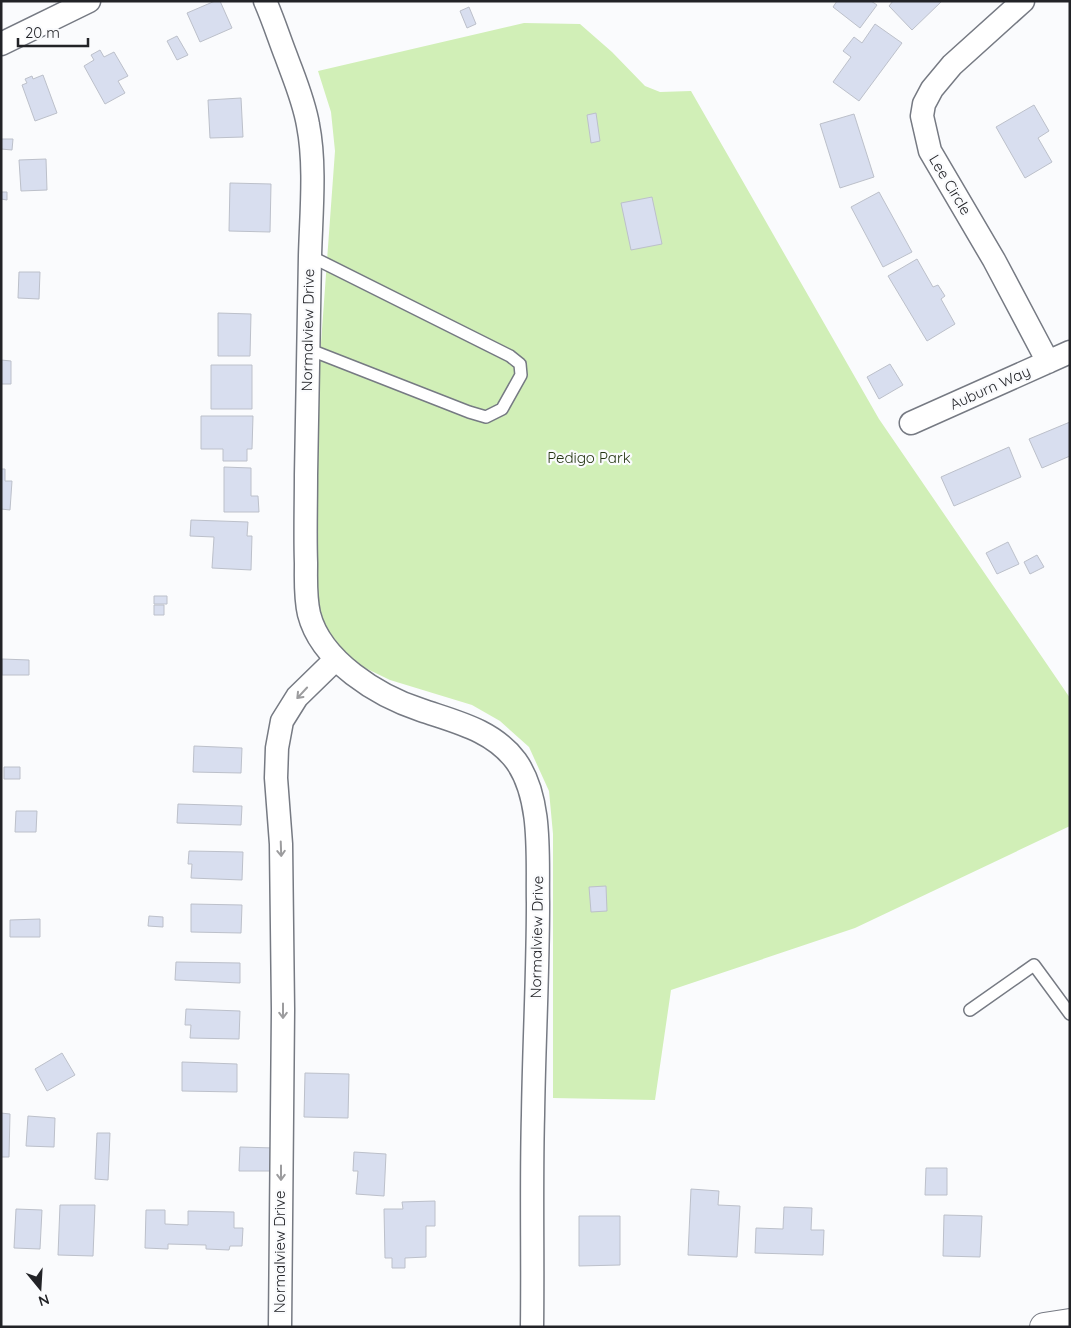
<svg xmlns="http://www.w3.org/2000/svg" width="1071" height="1328" font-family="Quicksand,sans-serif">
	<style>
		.green { fill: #d1efb7 }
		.building { fill: #d8deef; stroke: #bcc0ca }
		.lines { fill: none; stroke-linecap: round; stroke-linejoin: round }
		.service-casing { stroke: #767a83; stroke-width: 14 }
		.minor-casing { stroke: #767a83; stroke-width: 25 }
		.tertiary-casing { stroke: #767a83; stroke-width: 30 }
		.service { stroke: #fff; stroke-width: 11 }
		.minor { stroke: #fff; stroke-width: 22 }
		.tertiary { stroke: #fff; stroke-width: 28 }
		.oneway { stroke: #9c9c9e }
		.labels { text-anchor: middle; stroke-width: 4.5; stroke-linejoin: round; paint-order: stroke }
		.street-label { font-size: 15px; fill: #222327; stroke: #fafbfd }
		.park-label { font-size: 15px; fill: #233411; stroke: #fafbfd }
	</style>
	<rect width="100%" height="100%" fill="#fafbfd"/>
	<!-- green -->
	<path class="green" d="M 524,23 L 580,24 L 612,52 L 645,86 L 660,92 L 691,91 L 879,419 L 1070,698 L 1070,826 L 855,928 L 671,990 L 655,1100 L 553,1098 L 553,834 L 549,791 L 529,747 L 500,721 L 472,705 L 390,680 L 359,665 L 342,652 L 324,625 L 314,597 L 318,384 L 335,151 L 331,112 L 318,71 Z"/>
	<!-- building -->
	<path class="building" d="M 215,1 L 220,1 L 232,28 L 200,42 L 187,13 Z
		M 837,1 L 871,1 L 877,5 L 860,28 L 833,7 Z
		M 893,1 L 942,1 L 912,30 L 889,6 Z
		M 469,7 L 476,24 L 467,28 L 460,11 Z
		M 875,24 L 902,43 L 859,101 L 833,82 L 851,57 L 843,51 L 854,37 L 862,43 Z
		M 177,36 L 188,55 L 177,60 L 167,41 Z
		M 100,50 L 104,57 L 114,52 L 128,76 L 118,81 L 125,93 L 105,104 L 84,66 L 94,60 L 91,55 Z
		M 43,75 L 57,113 L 35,121 L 22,85 L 27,83 L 25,79 L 32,76 L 33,79 Z
		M 241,98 L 243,137 L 210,138 L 208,100 Z
		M 1034,105 L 1049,131 L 1038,138 L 1052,162 L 1025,178 L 996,127 Z
		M 596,113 L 600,141 L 591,143 L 587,115 Z
		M 854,114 L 874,177 L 840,188 L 820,124 Z
		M 1,139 L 13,139 L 12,150 L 1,149 Z
		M 46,159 L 47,190 L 21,191 L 19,160 Z
		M 230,183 L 271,184 L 270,232 L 229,231 Z
		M 1,192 L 7,192 L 7,200 L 1,199 Z
		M 879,192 L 912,252 L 883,267 L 851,207 Z
		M 652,197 L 662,244 L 631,250 L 621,203 Z
		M 917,259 L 933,287 L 938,285 L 945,296 L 941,299 L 955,324 L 927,341 L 888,276 Z
		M 19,272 L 40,272 L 39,299 L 18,298 Z
		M 218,313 L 251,314 L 250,356 L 218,356 Z
		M 1,360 L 11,361 L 11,384 L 1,384 Z
		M 890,364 L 903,385 L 879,399 L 867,377 Z
		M 211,365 L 252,365 L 252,409 L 211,409 Z
		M 201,416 L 253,416 L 252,449 L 247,449 L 247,461 L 223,461 L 223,449 L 201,449 Z
		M 1070,422 L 1070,456 L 1042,468 L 1029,439 Z
		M 1009,447 L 1021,477 L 954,506 L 941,477 Z
		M 224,467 L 251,468 L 251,496 L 258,496 L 259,512 L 224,512 Z
		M 1,469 L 5,469 L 5,481 L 12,481 L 10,510 L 1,509 Z
		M 191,520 L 248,522 L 247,536 L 252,536 L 251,570 L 212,568 L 214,537 L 190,536 Z
		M 1008,542 L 1019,564 L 997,574 L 986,553 Z
		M 1037,555 L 1044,567 L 1030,574 L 1024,562 Z
		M 154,596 L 167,596 L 167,604 L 154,604 Z
		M 154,605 L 164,605 L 164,615 L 154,615 Z
		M 2,659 L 29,660 L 29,675 L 2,675 Z
		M 194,746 L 242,748 L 241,773 L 193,772 Z
		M 4,767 L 20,767 L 20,779 L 4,779 Z
		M 178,804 L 242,806 L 241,825 L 177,823 Z
		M 16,811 L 37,811 L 36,832 L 15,832 Z
		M 189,851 L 243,852 L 242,880 L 191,878 L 192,864 L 188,864 Z
		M 606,886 L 607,911 L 591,912 L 589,887 Z
		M 191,904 L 242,905 L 241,933 L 191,932 Z
		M 149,916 L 163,917 L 163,927 L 148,926 Z
		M 40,919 L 40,937 L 10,937 L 10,920 Z
		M 176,962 L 240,963 L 240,983 L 175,980 Z
		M 186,1009 L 240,1011 L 239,1039 L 190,1038 L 191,1025 L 185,1025 Z
		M 62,1053 L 75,1075 L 47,1091 L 35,1069 Z
		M 182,1062 L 237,1064 L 237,1092 L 182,1091 Z
		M 305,1073 L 349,1074 L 348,1118 L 304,1117 Z
		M 1,1113 L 10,1114 L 9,1157 L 1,1157 Z
		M 28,1116 L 55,1118 L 54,1147 L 26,1146 Z
		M 97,1133 L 110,1133 L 108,1180 L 95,1179 Z
		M 240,1147 L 274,1148 L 273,1171 L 239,1171 Z
		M 354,1152 L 386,1154 L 384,1196 L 356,1194 L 358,1171 L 353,1171 Z
		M 926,1168 L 947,1168 L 947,1195 L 925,1195 Z
		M 691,1189 L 719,1191 L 718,1205 L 740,1206 L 737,1257 L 688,1255 Z
		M 435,1201 L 435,1226 L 426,1226 L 426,1257 L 405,1258 L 405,1268 L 392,1268 L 392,1258 L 385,1258 L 384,1209 L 403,1209 L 402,1202 Z
		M 60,1205 L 95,1205 L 93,1256 L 58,1255 Z
		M 784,1207 L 812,1208 L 811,1230 L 824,1230 L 823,1255 L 755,1253 L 756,1228 L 783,1229 Z
		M 16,1209 L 42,1210 L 40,1249 L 14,1248 Z
		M 146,1210 L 165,1210 L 165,1224 L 188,1225 L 188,1211 L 234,1212 L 234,1228 L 243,1228 L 242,1246 L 230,1246 L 229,1250 L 206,1249 L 206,1245 L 168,1244 L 168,1249 L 145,1248 Z
		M 944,1215 L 982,1216 L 980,1257 L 943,1256 Z
		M 579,1216 L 620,1216 L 620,1265 L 579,1266 Z"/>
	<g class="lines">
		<!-- service casing -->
		<g class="service-casing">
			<path id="service" d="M 308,349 L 469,412 L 486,417 L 502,409 L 521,375 L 520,364 L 510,356 L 310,256
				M 970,1010 L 1034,965 L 1070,1014"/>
		</g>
		<!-- minor casing -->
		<g class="minor-casing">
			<path id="minor" d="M 265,1 C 273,19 279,38 286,56 C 294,78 304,101 308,125 C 316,165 311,216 310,256 C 308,329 307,402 306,475 C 306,505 305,534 306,563 C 306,580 305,597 309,614 C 321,661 378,696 421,710 C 456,722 493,730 516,761 C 543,799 537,859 538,903 C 538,974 534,1044 533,1115 C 531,1186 533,1256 532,1327
				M 1023,1 L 952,65 L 932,89 L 924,104 L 922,116 L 930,151 L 994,260 L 1048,362
				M 1,44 L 89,1
				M 911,423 L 1070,352
				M 280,1327 L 283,1010 L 281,844 L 276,778 L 277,748 L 282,721 L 297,697 L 336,659"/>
		</g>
		<!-- tertiary casing -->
		<g class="tertiary-casing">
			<path id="tertiary" d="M 1044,1327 L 1070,1323"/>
		</g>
		<!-- service -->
		<use href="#service" class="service"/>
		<!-- minor -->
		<use href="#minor" class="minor"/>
		<!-- tertiary -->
		<use href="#tertiary" class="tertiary"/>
	</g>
	<!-- one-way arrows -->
	<defs><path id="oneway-shaft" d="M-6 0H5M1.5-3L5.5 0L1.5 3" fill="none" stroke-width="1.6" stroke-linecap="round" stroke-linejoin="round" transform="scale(1.25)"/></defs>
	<g class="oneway">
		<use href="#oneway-shaft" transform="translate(302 693) rotate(133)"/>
		<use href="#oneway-shaft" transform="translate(281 849) rotate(88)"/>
		<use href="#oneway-shaft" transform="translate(283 1011) rotate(90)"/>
		<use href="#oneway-shaft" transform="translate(281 1173) rotate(90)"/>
	</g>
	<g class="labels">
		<!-- street labels -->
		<g class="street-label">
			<text transform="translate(950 185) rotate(59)" y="5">Lee Circle</text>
			<text transform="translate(308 330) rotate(-89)" y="5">Normalview Drive</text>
			<text transform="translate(990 388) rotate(-24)" y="5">Auburn Way</text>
			<text transform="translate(537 937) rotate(-89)" y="5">Normalview Drive</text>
			<text transform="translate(280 1252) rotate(-90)" y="5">Normalview Drive</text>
		</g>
		<!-- park labels -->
		<g class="park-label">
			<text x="589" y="463">Pedigo Park</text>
		</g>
	</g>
	<!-- border -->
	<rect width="1071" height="1328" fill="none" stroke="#222327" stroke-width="5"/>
	<!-- north arrow -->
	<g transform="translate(40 1288) rotate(162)" stroke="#fafbfd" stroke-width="4" paint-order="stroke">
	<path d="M0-4L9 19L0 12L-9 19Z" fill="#222327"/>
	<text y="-8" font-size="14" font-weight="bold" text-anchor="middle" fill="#222327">N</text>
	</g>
	<!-- scale -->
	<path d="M18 38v8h70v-8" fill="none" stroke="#222327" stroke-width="2.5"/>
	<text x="25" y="38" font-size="15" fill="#222327" stroke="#fafbfd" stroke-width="4" paint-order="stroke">20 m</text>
</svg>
